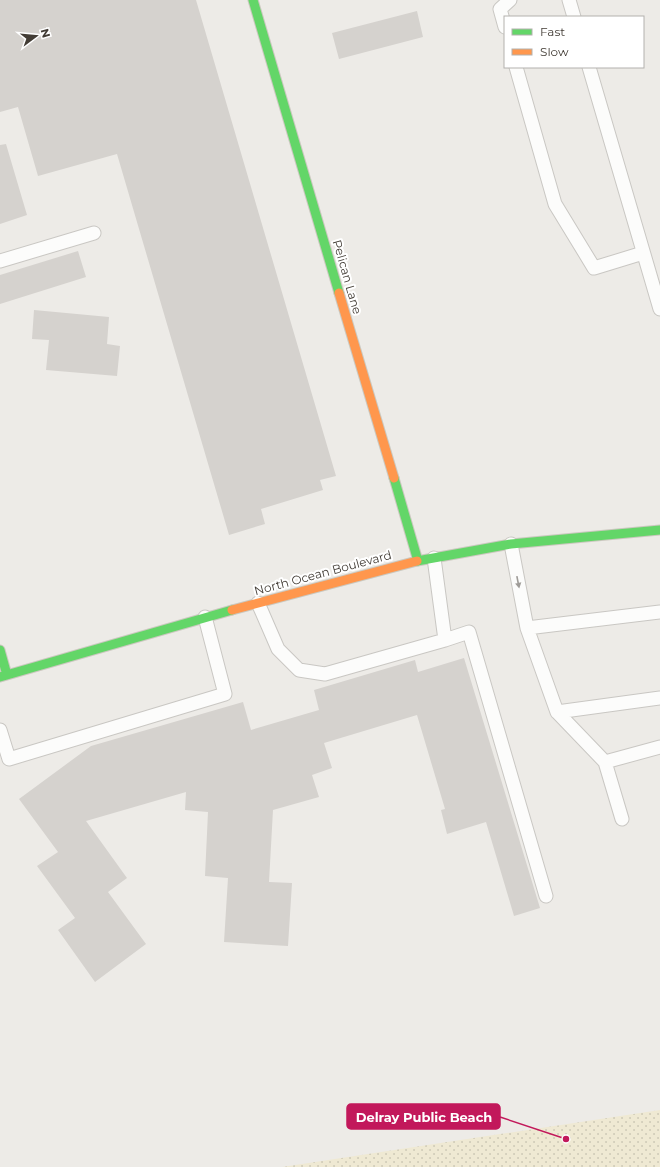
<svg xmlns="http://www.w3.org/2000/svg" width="660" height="1167" font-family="Montserrat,sans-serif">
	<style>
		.sand { fill: url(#sand-dots) }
		.building { fill: #d5d2ce }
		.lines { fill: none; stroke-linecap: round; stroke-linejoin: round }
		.lane-casing { stroke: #c9c7c3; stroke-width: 15 }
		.fast-casing { stroke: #cbc8bf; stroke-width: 11 }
		.slow-casing { stroke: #cbc8bf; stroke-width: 11 }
		.lane { stroke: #fcfcfb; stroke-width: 13 }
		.fast { stroke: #63d668; stroke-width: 9 }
		.slow { stroke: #ff974d; stroke-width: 9 }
		.oneway { fill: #9f9c98 }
		.labels { text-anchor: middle; stroke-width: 4; stroke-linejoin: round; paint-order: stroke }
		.street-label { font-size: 12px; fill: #423c35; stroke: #fff }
		.leader { fill: none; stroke: #c2185b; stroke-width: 1.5 }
		.callout-dot { fill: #c2185b; stroke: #fff; stroke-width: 1.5 }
		.callout { fill: #c2185b; stroke: #c2185b; stroke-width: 1.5 }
		.callout-label { font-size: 13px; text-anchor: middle; font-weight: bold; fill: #fff }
	</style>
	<defs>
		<pattern id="sand-dots" width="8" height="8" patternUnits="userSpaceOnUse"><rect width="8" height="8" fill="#efe9d3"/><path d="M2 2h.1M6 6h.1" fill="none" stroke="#cec9b6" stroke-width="1.8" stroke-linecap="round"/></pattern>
	</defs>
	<rect width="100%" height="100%" fill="#edebe7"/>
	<!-- sand -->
	<path class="sand" d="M 660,1110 L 660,1167 L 282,1167 Z"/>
	<!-- building -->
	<path class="building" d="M 0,0 L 196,0 L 336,476 L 320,480 L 323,490 L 261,509 L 265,524 L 229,535 L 117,154 L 38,176 L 18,107 L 0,112 Z
		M 417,11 L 423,37 L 339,59 L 332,33 Z
		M 6,144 L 27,215 L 0,224 L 0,145 Z
		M 78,251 L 86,277 L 0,304 L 0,275 Z
		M 34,310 L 109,317 L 107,344 L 120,346 L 117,376 L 46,370 L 49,340 L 32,339 Z
		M 464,658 L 540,908 L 514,916 L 486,822 L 447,834 L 441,810 L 445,809 L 417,715 L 324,743 L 332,768 L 312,775 L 319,797 L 273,810 L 269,882 L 292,883 L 288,946 L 224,942 L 228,878 L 205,876 L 208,812 L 185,810 L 186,792 L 86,821 L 127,878 L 108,892 L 146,944 L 95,982 L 58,930 L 75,918 L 37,866 L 58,852 L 19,799 L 91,746 L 243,702 L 251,730 L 319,710 L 314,690 L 415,660 L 418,672 Z"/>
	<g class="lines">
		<!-- lane casing -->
		<g class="lane-casing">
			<path id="lane" d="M 569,0 L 574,17
				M 505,27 L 500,9 L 510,0
				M 516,67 L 555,204 L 594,268 L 643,253
				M 589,67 L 660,309
				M 0,261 L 94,233
				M 511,544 L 527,628 L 557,712 L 660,698
				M 258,603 L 278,649 L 299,670 L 325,674 L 445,640 L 434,558
				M 527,628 L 660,612
				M 445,640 L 469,632 L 546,896
				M 557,712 L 605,762 L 622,819
				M 0,730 L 9,759 L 225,694 L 205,617
				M 605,762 L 660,747"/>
		</g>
		<!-- fast casing -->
		<g class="fast-casing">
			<path id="fast" d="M 253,0 L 339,293
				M 394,478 L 418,561
				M 417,561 L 511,544 L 660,530
				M 0,650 L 7,675
				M 0,677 L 232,610"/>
		</g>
		<!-- slow casing -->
		<g class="slow-casing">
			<path id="slow" d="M 339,293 L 394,478
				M 232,610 L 417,561"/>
		</g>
		<!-- lane -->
		<use href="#lane" class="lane"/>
		<!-- fast -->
		<use href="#fast" class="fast"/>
		<!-- slow -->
		<use href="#slow" class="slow"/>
	</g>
	<!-- one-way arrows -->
	<defs><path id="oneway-solid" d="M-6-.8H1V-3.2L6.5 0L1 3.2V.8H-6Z"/></defs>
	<use class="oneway" href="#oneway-solid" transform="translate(518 582) rotate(79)"/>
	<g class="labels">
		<!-- street labels -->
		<g class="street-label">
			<text transform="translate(347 277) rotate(74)" y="4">Pelican Lane</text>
			<text transform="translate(323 573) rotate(-15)" y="4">North Ocean Boulevard</text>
		</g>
	</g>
	<!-- callouts -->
	<path class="leader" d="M566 1139L500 1117"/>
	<circle class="callout-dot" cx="566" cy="1139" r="4"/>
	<rect class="callout" x="347" y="1104" width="153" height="25" rx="4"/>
	<g class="callout-label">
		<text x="424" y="1122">Delray Public Beach</text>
	</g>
	<!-- legend -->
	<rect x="504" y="16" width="140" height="52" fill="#ffffff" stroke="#b3b1ae"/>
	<rect x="512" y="29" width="20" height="6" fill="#63d668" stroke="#b3b1ae"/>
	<text x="540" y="36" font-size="12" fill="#423c35">Fast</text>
	<rect x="512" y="49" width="20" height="6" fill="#ff974d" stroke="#b3b1ae"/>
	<text x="540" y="56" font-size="12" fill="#423c35">Slow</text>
	<!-- north arrow -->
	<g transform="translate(36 36) rotate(74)" stroke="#ffffff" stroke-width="3" paint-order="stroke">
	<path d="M0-3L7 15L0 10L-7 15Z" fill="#423c35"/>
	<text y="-6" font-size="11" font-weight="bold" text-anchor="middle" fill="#423c35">N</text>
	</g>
</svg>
